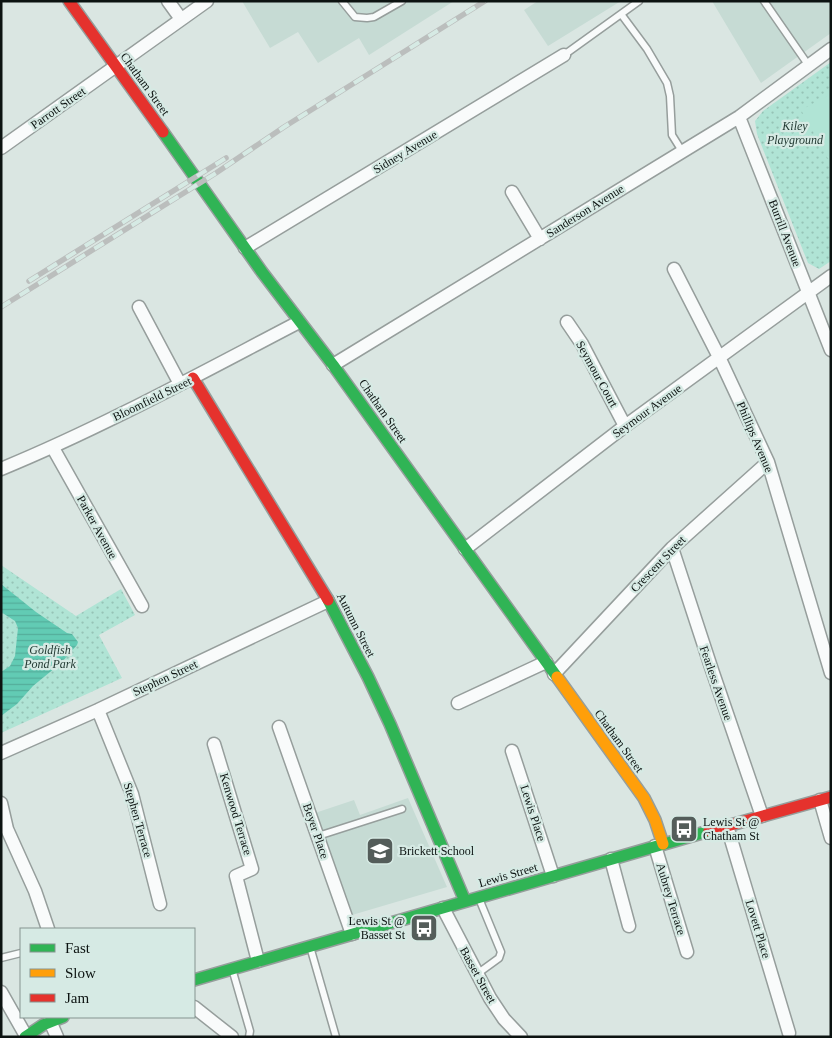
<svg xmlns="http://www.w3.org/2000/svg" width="832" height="1038" font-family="'Times New Roman',serif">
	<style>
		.built { fill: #c6dbd4 }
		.park { fill: url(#park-dots) }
		.garden { fill: #b0e4d5 }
		.water { fill: url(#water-rules) }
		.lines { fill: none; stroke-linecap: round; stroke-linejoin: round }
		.lane-casing { stroke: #969e9c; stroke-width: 9 }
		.street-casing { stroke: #969e9c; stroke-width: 15 }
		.fast-casing { stroke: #969e9c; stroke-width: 14 }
		.slow-casing { stroke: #969e9c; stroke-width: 14 }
		.jam-casing { stroke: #969e9c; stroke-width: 14 }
		.lane { stroke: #f9fbfb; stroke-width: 6 }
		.street { stroke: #f9fbfb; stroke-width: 12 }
		.fast { stroke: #30b455; stroke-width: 11 }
		.slow { stroke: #ff9f0a; stroke-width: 11 }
		.jam { stroke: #e5322d; stroke-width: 11 }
		.rail-casing { stroke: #bbbebd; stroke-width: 5.5 }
		.rail { stroke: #d6eae4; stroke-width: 4; stroke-dasharray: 11; stroke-linecap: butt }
		.labels { text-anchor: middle; stroke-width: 4.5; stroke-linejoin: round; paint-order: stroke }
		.street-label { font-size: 12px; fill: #0c1311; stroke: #d6eae4 }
		.park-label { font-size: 12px; font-style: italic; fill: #1f362f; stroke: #d6eae4 }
		.poi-label { font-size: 12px; fill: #0c1311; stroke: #d6eae4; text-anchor: start }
	</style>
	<defs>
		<pattern id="park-dots" width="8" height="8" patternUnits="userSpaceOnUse" patternTransform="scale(1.25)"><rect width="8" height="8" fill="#b0e4d5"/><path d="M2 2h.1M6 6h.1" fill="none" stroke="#96c3b6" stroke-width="1.8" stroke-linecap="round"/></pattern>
		<pattern id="water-rules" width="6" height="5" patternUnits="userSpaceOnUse" patternTransform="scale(1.25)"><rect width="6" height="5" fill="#62cbb4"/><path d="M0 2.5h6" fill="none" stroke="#54ad9a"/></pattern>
	</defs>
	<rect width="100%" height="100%" fill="#dae6e2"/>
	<!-- built -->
	<path class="built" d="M 242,1 L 454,1 L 369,55 L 359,38 L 318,63 L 298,32 L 270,48 Z
		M 538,1 L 621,1 L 548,46 L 524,10 Z
		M 712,1 L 831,1 L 831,33 L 761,83 Z
		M 408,798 L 447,887 L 352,915 L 315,813 L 354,800 L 360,815 Z"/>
	<!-- park -->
	<path class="park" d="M 831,62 L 831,261 L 819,269 L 808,263 L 757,134 L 755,121 L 763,111 Z
		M 1,565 L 76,616 L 121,589 L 135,615 L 99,635 L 122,678 L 1,733 Z"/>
	<!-- garden -->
	<path class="garden" d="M 831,94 L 831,164 L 801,110 Z"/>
	<!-- water -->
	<path class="water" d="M 1,584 L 36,612 L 67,633 L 72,634 L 78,642 L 77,645 L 61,663 L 33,686 L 17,704 L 1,716 L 1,672 L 10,666 L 15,656 L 18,628 L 15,621 L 1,612 Z"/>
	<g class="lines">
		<!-- lane casing -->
		<g class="lane-casing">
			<path id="lane" d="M 342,1 L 355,17 L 367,18 L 374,17 L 402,1
				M 764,1 L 809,66
				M 621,14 L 647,49 L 667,83 L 670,96 L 672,135 L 682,151
				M 564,55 L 639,1
				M 318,836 L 402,809
				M 311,950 L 336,1037
				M 1,958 L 21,953
				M 233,972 L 250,1031 L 249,1037
				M 477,974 L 499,958 L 501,952 L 480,901"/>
		</g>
		<!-- street casing -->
		<g class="street-casing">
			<path id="street" d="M 168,1 L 181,19
				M 739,117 L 831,350
				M 1,148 L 207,1
				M 512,192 L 540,239
				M 245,248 L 564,55
				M 674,269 L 719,357 L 768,462 L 831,673
				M 139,307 L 180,384
				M 567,322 L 582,344 L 625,426
				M 333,365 L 739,117 L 831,49
				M 53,448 L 142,606
				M 1,469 C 103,427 201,373 299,322
				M 672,548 L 711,667 L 762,816
				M 465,549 L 625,426 L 831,276
				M 554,674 L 672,548 L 768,462
				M 458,703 L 546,662
				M 98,710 L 132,794 L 160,904
				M 279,727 L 352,934
				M 214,744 L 252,869 L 236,876 L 258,961
				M 512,751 L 553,876
				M 1,753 L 98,710 L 328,601
				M 820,800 L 831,838
				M 1,803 L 7,829
				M 1,824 L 7,829 L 35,891 L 48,929
				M 727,826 L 789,1033
				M 655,846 L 687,952
				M 611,859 L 629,926
				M 443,908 L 490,998 L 504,1019 L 521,1037
				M 1,992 L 26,1036
				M 194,1007 L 232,1037
				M 50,1021 L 57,1037"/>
		</g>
		<!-- fast casing -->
		<g class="fast-casing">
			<path id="fast" d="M 163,132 L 262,272 L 333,365 L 557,677
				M 328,600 L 368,677 L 390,724 L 465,901
				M 194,980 L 709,831
				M 25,1037 L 43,1025 L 63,1017"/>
		</g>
		<!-- slow casing -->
		<g class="slow-casing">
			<path id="slow" d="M 557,677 L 644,798 L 655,820 L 663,844"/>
		</g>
		<!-- jam casing -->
		<g class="jam-casing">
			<path id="jam" d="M 69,1 L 163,132
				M 193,378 L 328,600
				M 709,831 L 831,797"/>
		</g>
		<!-- lane -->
		<use href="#lane" class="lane"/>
		<!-- street -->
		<use href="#street" class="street"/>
		<!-- fast -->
		<use href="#fast" class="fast"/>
		<!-- slow -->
		<use href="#slow" class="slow"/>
		<!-- jam -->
		<use href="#jam" class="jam"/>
		<!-- rail casing -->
		<g class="rail-casing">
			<path id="rail" d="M 29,281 L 226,158
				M 1,307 L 216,173 L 284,127 L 485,1"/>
		</g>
		<!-- rail -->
		<use href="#rail" class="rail"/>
	</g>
	<!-- icons -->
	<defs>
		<g id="bus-square" transform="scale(1.4375)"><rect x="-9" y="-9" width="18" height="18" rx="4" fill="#545d5a" stroke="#d6eae4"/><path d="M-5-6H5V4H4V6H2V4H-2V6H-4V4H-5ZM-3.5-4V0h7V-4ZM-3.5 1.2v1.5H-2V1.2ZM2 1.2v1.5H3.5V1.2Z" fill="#fff"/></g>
		<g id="school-square" transform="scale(1.4375)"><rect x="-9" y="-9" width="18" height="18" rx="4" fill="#545d5a" stroke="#d6eae4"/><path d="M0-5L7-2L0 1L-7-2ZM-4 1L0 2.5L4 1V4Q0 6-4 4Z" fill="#fff"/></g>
	</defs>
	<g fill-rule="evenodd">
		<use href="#bus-square" x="684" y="829"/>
		<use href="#school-square" x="380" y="851"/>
		<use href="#bus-square" x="424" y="928"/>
	</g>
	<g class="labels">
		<!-- street labels -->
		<g class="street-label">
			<text transform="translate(145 84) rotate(54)" y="4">Chatham Street</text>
			<text transform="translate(58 108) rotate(-35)" y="4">Parrott Street</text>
			<text transform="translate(405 152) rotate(-31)" y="4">Sidney Avenue</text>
			<text transform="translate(585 211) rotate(-32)" y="4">Sanderson Avenue</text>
			<text transform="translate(785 233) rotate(69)" y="4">Burrill Avenue</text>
			<text transform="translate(597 374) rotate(61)" y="4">Seymour Court</text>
			<text transform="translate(152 399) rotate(-26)" y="4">Bloomfield Street</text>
			<text transform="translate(383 411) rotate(55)" y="4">Chatham Street</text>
			<text transform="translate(647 411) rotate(-36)" y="4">Seymour Avenue</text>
			<text transform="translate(755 437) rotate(67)" y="4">Phillips Avenue</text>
			<text transform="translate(97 527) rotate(61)" y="4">Parker Avenue</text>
			<text transform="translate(658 564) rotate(-46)" y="4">Crescent Street</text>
			<text transform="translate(356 625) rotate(63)" y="4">Autumn Street</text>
			<text transform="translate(165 678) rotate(-25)" y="4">Stephen Street</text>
			<text transform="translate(716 683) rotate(71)" y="4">Fearless Avenue</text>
			<text transform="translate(619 741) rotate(54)" y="4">Chatham Street</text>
			<text transform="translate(533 813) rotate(72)" y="4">Lewis Place</text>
			<text transform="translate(236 814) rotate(73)" y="4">Kenwood Terrace</text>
			<text transform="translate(138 820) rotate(74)" y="4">Stephen Terrace</text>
			<text transform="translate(316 831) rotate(71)" y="4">Beyer Place</text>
			<text transform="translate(508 875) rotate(-16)" y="4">Lewis Street</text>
			<text transform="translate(671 899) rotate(73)" y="4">Aubrey Terrace</text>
			<text transform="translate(758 929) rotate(73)" y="4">Lovett Place</text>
			<text transform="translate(478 975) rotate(61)" y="4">Basset Street</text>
		</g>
		<!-- park labels -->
		<g class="park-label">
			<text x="795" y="130">Kiley<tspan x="795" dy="14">Playground</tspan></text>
			<text x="50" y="654">Goldfish<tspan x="50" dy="14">Pond Park</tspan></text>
		</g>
		<!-- poi labels -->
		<g class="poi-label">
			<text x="703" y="826">Lewis St @<tspan x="703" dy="14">Chatham St</tspan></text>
			<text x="399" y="855">Brickett School</text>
			<text x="405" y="925" text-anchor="end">Lewis St @<tspan x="405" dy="14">Basset St</tspan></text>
		</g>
	</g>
	<!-- border -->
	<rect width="832" height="1038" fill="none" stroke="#0c1311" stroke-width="5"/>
	<!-- legend -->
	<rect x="20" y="928" width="175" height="90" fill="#d6eae4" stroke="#859490"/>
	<rect x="30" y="944" width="25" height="8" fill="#30b455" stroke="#859490"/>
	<text x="65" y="953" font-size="15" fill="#0c1311">Fast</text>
	<rect x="30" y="969" width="25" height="8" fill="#ff9f0a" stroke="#859490"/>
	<text x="65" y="978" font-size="15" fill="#0c1311">Slow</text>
	<rect x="30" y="994" width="25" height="8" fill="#e5322d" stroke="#859490"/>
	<text x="65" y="1003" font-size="15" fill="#0c1311">Jam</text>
</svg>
